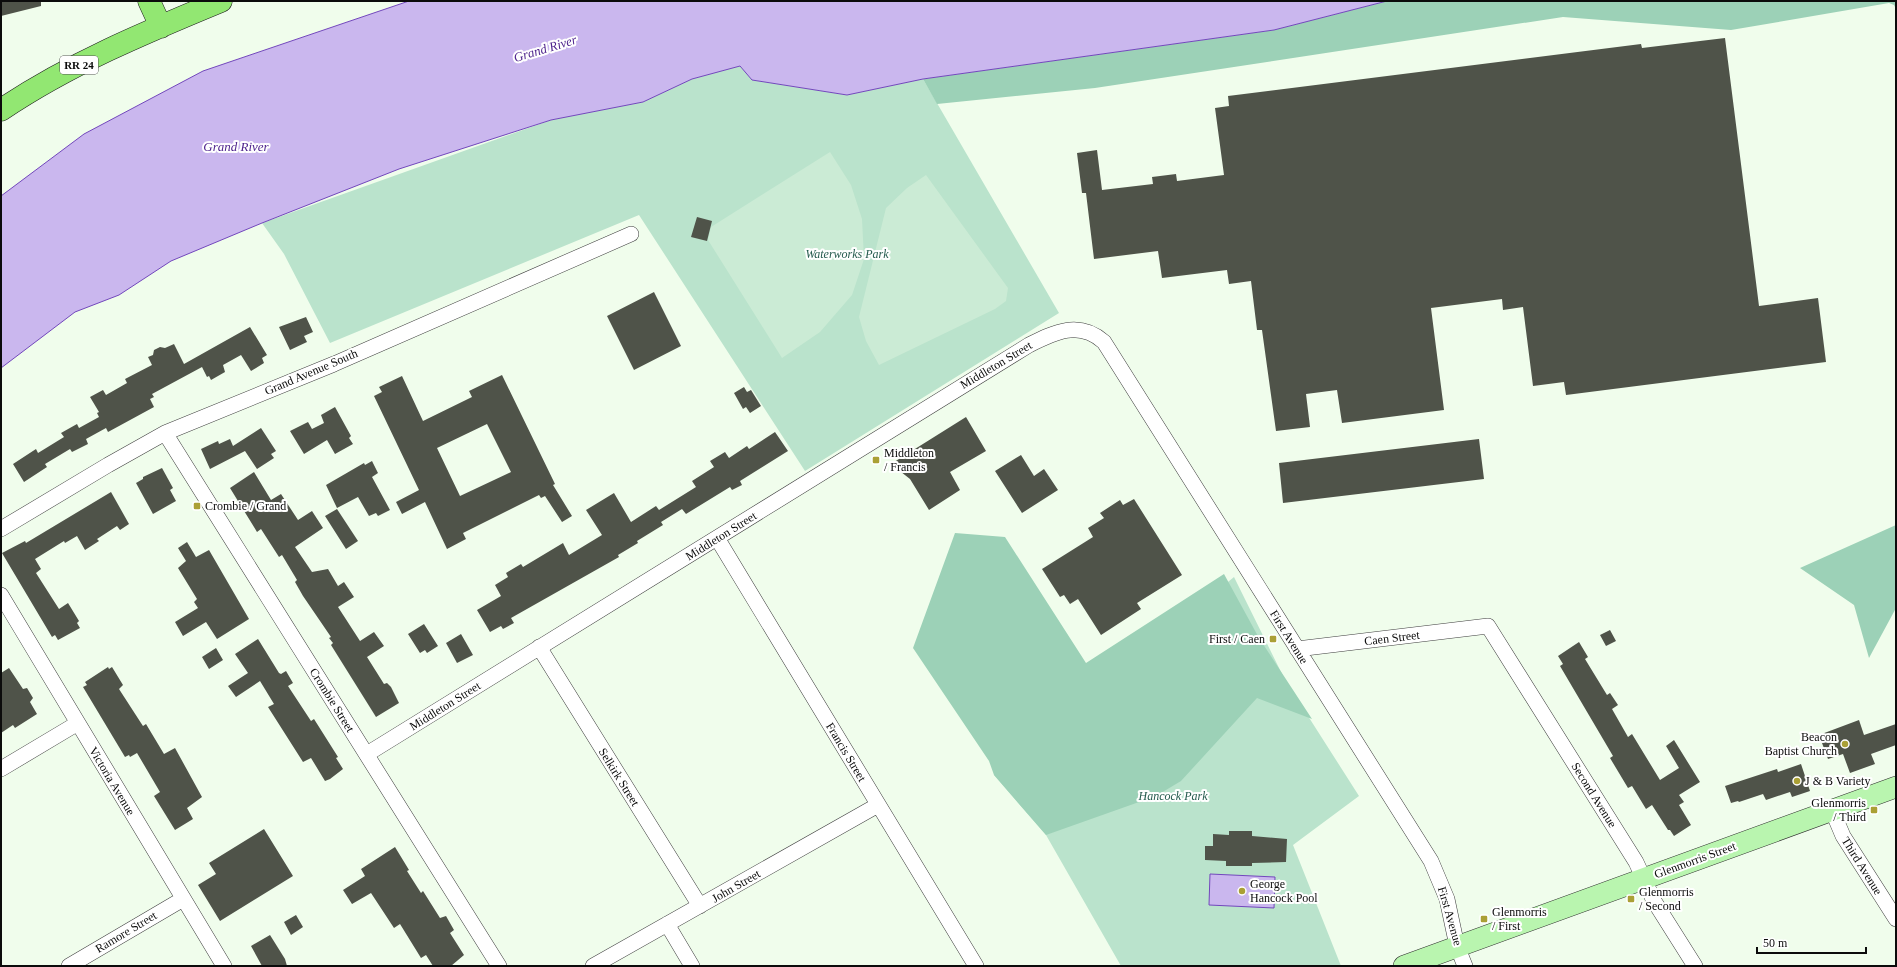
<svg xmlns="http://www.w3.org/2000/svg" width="1897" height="967" font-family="'Times New Roman',serif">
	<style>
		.green { fill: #bae3cc }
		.forest { fill: #9cd1b7 }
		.pitch { fill: #cbebd5 }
		.water { fill: #cab7ee; stroke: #7247bc }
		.building { fill: #4f5349; fill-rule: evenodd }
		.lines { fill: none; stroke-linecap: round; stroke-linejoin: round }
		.street-casing { stroke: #3e3e3e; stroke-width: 16 }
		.secondary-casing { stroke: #2d2d2d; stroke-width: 22 }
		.primary-casing { stroke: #1c1c1c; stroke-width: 23 }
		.street { stroke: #fff; stroke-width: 15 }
		.secondary { stroke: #b9f5af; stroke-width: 21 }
		.primary { stroke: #92e772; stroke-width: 22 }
		.poi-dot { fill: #aaa035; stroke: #fff; stroke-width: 1.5 }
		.labels { text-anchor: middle; stroke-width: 4; stroke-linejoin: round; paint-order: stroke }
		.shield { fill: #fff; stroke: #545454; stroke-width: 1 }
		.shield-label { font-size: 11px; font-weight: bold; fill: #0b0b0b }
		.park-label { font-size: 12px; font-style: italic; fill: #245a4d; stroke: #fff }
		.street-label { font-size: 12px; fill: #0b0b0b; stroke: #fff }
		.poi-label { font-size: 12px; fill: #0b0b0b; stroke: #fff; text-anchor: start }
		.water-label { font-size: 13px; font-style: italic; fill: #4f258d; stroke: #fff }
	</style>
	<rect width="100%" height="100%" fill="#f0fdec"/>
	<!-- green -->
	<path class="green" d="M 740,66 L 752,80 L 847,95 L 923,79 L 1059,313 L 805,471 L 639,215 L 330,343 L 284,254 L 262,223 L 551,120 L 643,102 L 692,79 Z
		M 1234,577 L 1285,680 L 1359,796 L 1293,845 L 1341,966 L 1121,966 L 1046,835 L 994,775 Z"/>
	<!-- forest -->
	<path class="forest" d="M 1387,1 L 1896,1 L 1896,9 L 1894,5 L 1889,3 L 1731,30 L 1563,17 L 1095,88 L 937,104 L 923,79 L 1274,30 Z
		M 1896,525 L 1896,608 L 1869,658 L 1854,605 L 1800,568 Z
		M 955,533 L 1005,537 L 1086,663 L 1224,574 L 1259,638 L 1312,719 L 1257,698 L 1181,781 L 1156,796 L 1046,835 L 994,775 L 989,761 L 913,648 Z"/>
	<!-- pitch -->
	<path class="pitch" d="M 830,152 L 851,185 L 862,219 L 864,259 L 852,295 L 820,332 L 782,358 L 708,240 L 711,227 Z
		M 926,175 L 1008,288 L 1006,301 L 995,309 L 879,365 L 866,341 L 859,317 L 886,208 L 907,188 Z"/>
	<!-- water -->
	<path class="water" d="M 409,1 L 1387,1 L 1274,30 L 923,79 L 847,95 L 752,80 L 740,66 L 692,79 L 643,102 L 551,120 L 399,169 L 262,223 L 171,261 L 119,295 L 75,312 L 1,368 L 1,196 L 84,134 L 203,71 Z
		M 1210,874 L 1275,877 L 1274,908 L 1209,905 Z"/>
	<!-- building -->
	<path class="building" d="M 1,1 L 41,1 L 41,6 L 1,16 Z
		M 1725,38 L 1759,306 L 1818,298 L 1826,362 L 1566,395 L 1564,382 L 1533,386 L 1523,307 L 1503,310 L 1502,299 L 1431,308 L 1444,410 L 1342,423 L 1337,390 L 1306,394 L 1310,427 L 1276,431 L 1262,330 L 1257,330 L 1251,281 L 1229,284 L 1227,270 L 1162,278 L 1158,251 L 1094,259 L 1086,193 L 1082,193 L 1077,153 L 1097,150 L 1102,190 L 1153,184 L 1152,177 L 1176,174 L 1177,181 L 1224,175 L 1215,108 L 1229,106 L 1228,96 L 1641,44 L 1642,48 Z
		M 697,217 L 712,221 L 707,241 L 691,237 Z
		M 654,292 L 681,346 L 634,370 L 607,316 Z
		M 306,317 L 313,332 L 304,336 L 307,342 L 290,350 L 279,327 Z
		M 250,327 L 267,355 L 262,358 L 264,363 L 251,371 L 241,355 L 223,365 L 225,372 L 211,380 L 209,376 L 207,377 L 202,367 L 152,394 L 154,397 L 150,399 L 154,407 L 108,432 L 106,428 L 86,439 L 88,444 L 72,452 L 70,449 L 45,464 L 47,467 L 24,482 L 13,464 L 36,449 L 38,453 L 64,437 L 61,433 L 77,424 L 79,428 L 99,417 L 97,413 L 99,412 L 90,397 L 103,390 L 106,395 L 127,383 L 125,379 L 152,365 L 148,357 L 153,355 L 154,350 L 160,347 L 165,348 L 174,344 L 184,364 Z
		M 502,375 L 555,484 L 553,485 L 572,516 L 562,522 L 545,496 L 541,498 L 539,495 L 463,533 L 466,539 L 447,549 L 425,502 L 402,514 L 396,502 L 419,490 L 374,396 L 382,392 L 379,387 L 402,376 L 423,421 L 472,397 L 469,391 ZM 487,424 L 511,472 L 460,496 L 437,448 Z
		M 744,387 L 747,392 L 751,390 L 761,406 L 750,413 L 746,407 L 743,409 L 734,393 Z
		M 335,407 L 351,436 L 349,438 L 353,444 L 335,454 L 327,440 L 304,454 L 290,431 L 308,422 L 312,429 L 324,423 L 321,415 Z
		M 966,417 L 986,451 L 950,472 L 960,490 L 929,510 L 910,479 L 891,464 Z
		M 261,428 L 276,451 L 271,454 L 274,458 L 257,469 L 245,451 L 210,469 L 201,449 L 218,441 L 219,444 L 230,439 L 233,446 Z
		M 775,432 L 788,451 L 740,481 L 742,485 L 732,490 L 730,487 L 686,514 L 682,509 L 661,522 L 663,525 L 637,541 L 638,543 L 618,555 L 619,557 L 511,618 L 514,623 L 503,629 L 501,626 L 490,632 L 477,610 L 501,596 L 495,585 L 508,577 L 506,573 L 521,564 L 523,567 L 563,543 L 569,555 L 602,535 L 586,510 L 614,493 L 631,522 L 656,506 L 659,510 L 696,487 L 692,481 L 714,467 L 710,461 L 725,452 L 729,458 L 747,446 L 749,449 Z
		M 1479,439 L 1484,479 L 1283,503 L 1279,463 Z
		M 1021,455 L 1034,476 L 1044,469 L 1058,490 L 1022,513 L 995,471 Z
		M 372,461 L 378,473 L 372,477 L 390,510 L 378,516 L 376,513 L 369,516 L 358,497 L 337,508 L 326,485 L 364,463 L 365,465 Z
		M 162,468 L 173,488 L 170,490 L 176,501 L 153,514 L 136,483 L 143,479 L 143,477 Z
		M 254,472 L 271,500 L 281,494 L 298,520 L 312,511 L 323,528 L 295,547 L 312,572 L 328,569 L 338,586 L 344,582 L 354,597 L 338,607 L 360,641 L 374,632 L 384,646 L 367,657 L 384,684 L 387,683 L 391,687 L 399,703 L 376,717 L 331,645 L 333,643 L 329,638 L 331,637 L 303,596 L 295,582 L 297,580 L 282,555 L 279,557 L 261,529 L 257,532 L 230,488 Z
		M 111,492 L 129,524 L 120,530 L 117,526 L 97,539 L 99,541 L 85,550 L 77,536 L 65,543 L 64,541 L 35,559 L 41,569 L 36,573 L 59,609 L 68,603 L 79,621 L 77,623 L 80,628 L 58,640 L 55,635 L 52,637 L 2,553 L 25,541 L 26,543 Z
		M 1134,499 L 1182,575 L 1137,603 L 1141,609 L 1101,635 L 1078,599 L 1070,604 L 1064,595 L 1060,597 L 1042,569 L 1093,537 L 1088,528 L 1104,518 L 1100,513 L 1120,500 L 1123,505 Z
		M 337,509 L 358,541 L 346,549 L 325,516 Z
		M 187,542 L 196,557 L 209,550 L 249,619 L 217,639 L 206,622 L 183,636 L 175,622 L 198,608 L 194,602 L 197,599 L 178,568 L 186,561 L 178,548 Z
		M 424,624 L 438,646 L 427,653 L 425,650 L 420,653 L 408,634 Z
		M 1610,630 L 1616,641 L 1606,646 L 1600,635 Z
		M 461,634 L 473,655 L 457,663 L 446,643 Z
		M 258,639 L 279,673 L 281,674 L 286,671 L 293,683 L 288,686 L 311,721 L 314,719 L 338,757 L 336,758 L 343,769 L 330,779 L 325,781 L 311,758 L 303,762 L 268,707 L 274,704 L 260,681 L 236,697 L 228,686 L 248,673 L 235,654 Z
		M 1579,642 L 1588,657 L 1585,659 L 1607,695 L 1610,693 L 1618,705 L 1612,709 L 1628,737 L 1632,734 L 1660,780 L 1679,768 L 1666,746 L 1674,740 L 1700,782 L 1679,795 L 1684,802 L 1679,805 L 1691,825 L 1674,836 L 1670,830 L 1668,830 L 1652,805 L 1646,809 L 1632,786 L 1628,788 L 1610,758 L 1613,756 L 1560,666 L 1563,664 L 1558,656 Z
		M 216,648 L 223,660 L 209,669 L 202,657 Z
		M 108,667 L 109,669 L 112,667 L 123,685 L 119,689 L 141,723 L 143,726 L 146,724 L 164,754 L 175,748 L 202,797 L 187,808 L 193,819 L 175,830 L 154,796 L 160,792 L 137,753 L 130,757 L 129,755 L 125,757 L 83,687 L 87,685 L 85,682 Z
		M 9,668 L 23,689 L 27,688 L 33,698 L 30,702 L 37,714 L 15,728 L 13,725 L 1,733 L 1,673 Z
		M 1859,720 L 1864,735 L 1896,724 L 1896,745 L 1871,754 L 1875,764 L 1850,773 L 1843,754 L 1828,759 L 1819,735 Z
		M 1801,764 L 1810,791 L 1792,797 L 1790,792 L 1766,800 L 1763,794 L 1739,802 L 1738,801 L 1731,803 L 1725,786 L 1777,769 L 1778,772 Z
		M 264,829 L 293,876 L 220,921 L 198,885 L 216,874 L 209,863 Z
		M 1229,831 L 1252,831 L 1252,836 L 1287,839 L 1286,862 L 1252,863 L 1252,866 L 1226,866 L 1226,861 L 1205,860 L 1205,846 L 1213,846 L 1213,834 L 1229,835 Z
		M 395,847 L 409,870 L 407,871 L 421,893 L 423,891 L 440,918 L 446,916 L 454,930 L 450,933 L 464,955 L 451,966 L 433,966 L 426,955 L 421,958 L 400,924 L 394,928 L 371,893 L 352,904 L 343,890 L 365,876 L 361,869 Z
		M 296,915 L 303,927 L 291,935 L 284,922 Z
		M 270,935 L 285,959 L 287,966 L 262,966 L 251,946 Z"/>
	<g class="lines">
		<!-- street casing -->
		<g class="street-casing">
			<path id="street" d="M 165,433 L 499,966
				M 1,529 L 108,465 L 165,433 L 334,364 L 631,234
				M 717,538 L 976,966
				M 1,595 L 224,966
				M 539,647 L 700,906
				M 1297,649 L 1488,626 L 1636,862 L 1654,901 L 1695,966
				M 367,754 L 1029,345 C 1055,332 1079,320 1104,342 L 1431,861 L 1447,899 L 1457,946 L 1465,966
				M 1,769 L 78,723
				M 1832,810 L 1843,836 L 1896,919
				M 667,924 L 692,966
				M 69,966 L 183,899
				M 593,966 L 878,805"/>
		</g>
		<!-- secondary casing -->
		<g class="secondary-casing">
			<path id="secondary" d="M 1404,966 L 1896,787"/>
		</g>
		<!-- primary casing -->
		<g class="primary-casing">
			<path id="primary" d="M 149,1 L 161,27
				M 1,110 C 69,64 146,32 221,1"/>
		</g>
		<!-- street -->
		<use href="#street" class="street"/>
		<!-- secondary -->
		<use href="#secondary" class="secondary"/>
		<!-- primary -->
		<use href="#primary" class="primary"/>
	</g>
	<!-- markers -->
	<g class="poi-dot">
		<rect x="872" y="456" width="8" height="8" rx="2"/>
		<rect x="193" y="502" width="8" height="8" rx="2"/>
		<rect x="1269" y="635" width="8" height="8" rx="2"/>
		<circle cx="1845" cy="744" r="4"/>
		<circle cx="1797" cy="781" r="4"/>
		<rect x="1870" y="806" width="8" height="8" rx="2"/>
		<circle cx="1242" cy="891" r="4"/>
		<rect x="1627" y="895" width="8" height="8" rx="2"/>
		<rect x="1480" y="915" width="8" height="8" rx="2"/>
	</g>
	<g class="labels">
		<!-- shield labels -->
		<rect class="shield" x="60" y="56" width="38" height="18" rx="3"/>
		<g class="shield-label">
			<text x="79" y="69">RR 24</text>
		</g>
		<!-- park labels -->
		<g class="park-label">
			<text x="847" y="258">Waterworks Park</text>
			<text x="1173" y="800">Hancock Park</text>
		</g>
		<!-- street labels -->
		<g class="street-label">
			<text transform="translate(996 365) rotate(-31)" y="4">Middleton Street</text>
			<text transform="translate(311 372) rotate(-23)" y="4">Grand Avenue South</text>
			<text transform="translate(721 536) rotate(-32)" y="4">Middleton Street</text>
			<text transform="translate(1289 637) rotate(58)" y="4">First Avenue</text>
			<text transform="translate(1392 638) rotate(-7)" y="4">Caen Street</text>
			<text transform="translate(332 700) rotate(58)" y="4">Crombie Street</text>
			<text transform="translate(445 706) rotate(-32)" y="4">Middleton Street</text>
			<text transform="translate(846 752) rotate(59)" y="4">Francis Street</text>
			<text transform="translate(619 777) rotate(58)" y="4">Selkirk Street</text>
			<text transform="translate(112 781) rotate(59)" y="4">Victoria Avenue</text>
			<text transform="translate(1594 795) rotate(58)" y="4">Second Avenue</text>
			<text transform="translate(1695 860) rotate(-20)" y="4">Glenmorris Street</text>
			<text transform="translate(1862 866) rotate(58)" y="4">Third Avenue</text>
			<text transform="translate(736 886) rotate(-30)" y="4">John Street</text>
			<text transform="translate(1450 916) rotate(74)" y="4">First Avenue</text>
			<text transform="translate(126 932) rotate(-31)" y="4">Ramore Street</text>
		</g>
		<!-- poi labels -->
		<g class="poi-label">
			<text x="884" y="457">Middleton<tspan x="884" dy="14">/ Francis</tspan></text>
			<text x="205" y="510">Crombie / Grand</text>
			<text x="1265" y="643" text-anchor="end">First / Caen</text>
			<text x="1837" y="741" text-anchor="end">Beacon<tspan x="1837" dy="14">Baptist Church</tspan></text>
			<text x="1805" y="785">J &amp; B Variety</text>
			<text x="1866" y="807" text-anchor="end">Glenmorris<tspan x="1866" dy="14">/ Third</tspan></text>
			<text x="1250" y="888">George<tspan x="1250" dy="14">Hancock Pool</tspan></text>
			<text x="1639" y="896">Glenmorris<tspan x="1639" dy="14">/ Second</tspan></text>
			<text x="1492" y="916">Glenmorris<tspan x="1492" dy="14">/ First</tspan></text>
		</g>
		<!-- water labels -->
		<g class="water-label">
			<text transform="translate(545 48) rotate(-17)" y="5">Grand River</text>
			<text x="236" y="151">Grand River</text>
		</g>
	</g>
	<!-- border -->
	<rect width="1897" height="967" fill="none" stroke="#0b0b0b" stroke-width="4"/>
	<!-- scale -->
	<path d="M1757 947v6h109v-6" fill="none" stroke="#0b0b0b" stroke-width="2"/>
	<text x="1763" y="947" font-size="12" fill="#0b0b0b" stroke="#ffffff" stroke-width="3" paint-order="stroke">50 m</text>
</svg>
